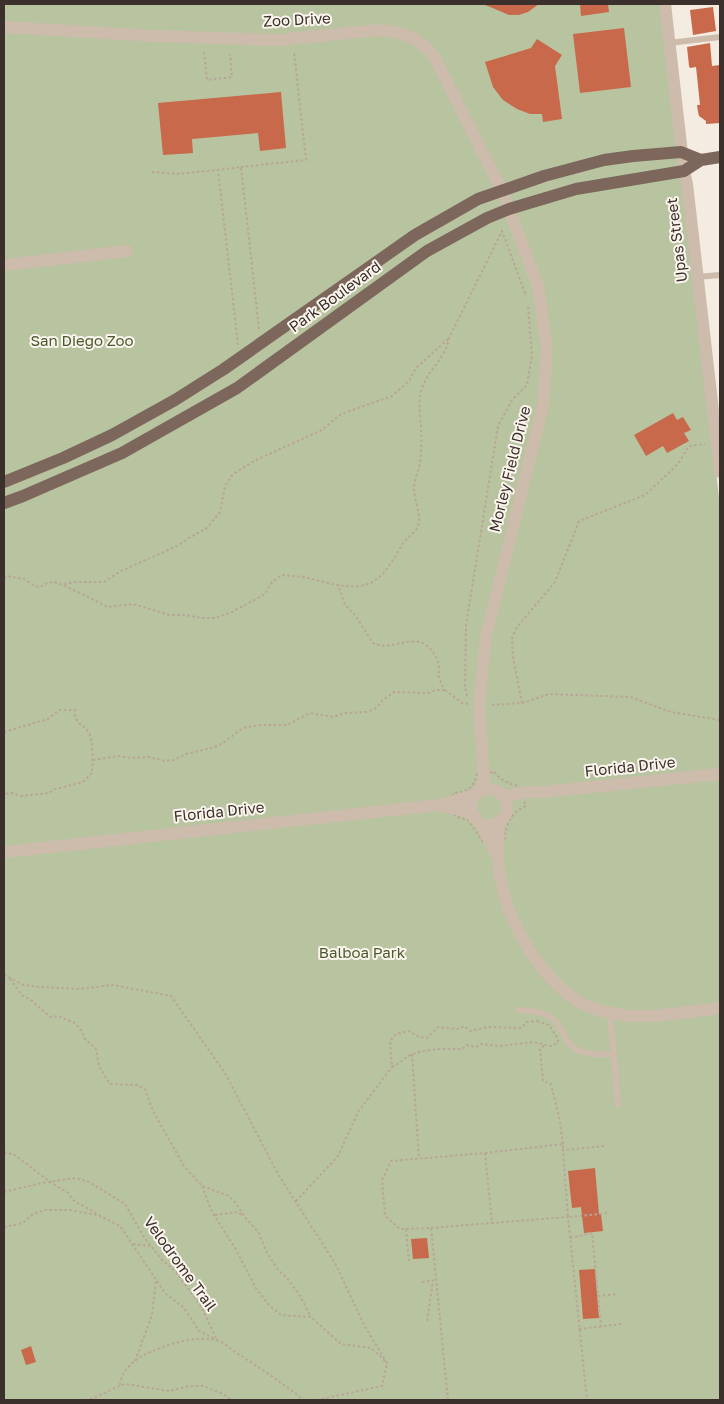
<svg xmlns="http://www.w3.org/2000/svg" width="724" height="1404" font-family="'Golos Text',sans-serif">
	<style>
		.green { fill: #b8c4a0 }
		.building { fill: #c8694b }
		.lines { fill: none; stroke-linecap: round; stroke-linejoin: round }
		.path { stroke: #b9a596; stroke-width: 2; stroke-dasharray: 2.5 2.5; stroke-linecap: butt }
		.service { stroke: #cdbbac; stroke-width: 6 }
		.minor { stroke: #cdbbac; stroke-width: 12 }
		.tertiary { stroke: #cdbbac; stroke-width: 12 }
		.primary { stroke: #7d675c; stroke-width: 12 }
		.labels { text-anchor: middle; stroke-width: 4; stroke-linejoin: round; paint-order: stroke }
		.street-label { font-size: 15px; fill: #3b302b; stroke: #fbf5ee }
		.park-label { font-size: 15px; fill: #4a5a2e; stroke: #fbf5ee }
	</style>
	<rect width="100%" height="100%" fill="#f4ebe1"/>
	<!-- green -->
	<path class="green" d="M 4,4 L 662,4 L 720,506 L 720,1400 L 4,1400 Z"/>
	<!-- building -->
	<path class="building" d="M 483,4 L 539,4 L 528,12 L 519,15 L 509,15 Z
		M 580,4 L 608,4 L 609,12 L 581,16 Z
		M 713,7 L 716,31 L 693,35 L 690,10 Z
		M 624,28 L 631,87 L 580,93 L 573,34 Z
		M 537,39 L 562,55 L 555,66 L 562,119 L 543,122 L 542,114 L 530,114 L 517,109 L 503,100 L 493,87 L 485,62 L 531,48 Z
		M 710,43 L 712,66 L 720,65 L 720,123 L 706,124 L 706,121 L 699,116 L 698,112 L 697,105 L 700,105 L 697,76 L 696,67 L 690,68 L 689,66 L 687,47 Z
		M 281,92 L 286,148 L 260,151 L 258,133 L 192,139 L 193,153 L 163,155 L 158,103 Z
		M 673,413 L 677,420 L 683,417 L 691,430 L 684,433 L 689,441 L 667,453 L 663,446 L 646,456 L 634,435 Z
		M 595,1168 L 599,1214 L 601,1214 L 603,1231 L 584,1233 L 581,1207 L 572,1208 L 568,1171 Z
		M 427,1238 L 429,1258 L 413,1259 L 411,1239 Z
		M 595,1269 L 599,1318 L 583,1319 L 579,1270 Z
		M 31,1346 L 36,1362 L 26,1365 L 21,1350 Z"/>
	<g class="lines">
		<!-- path -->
		<path class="path" d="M 204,52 L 207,80 L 232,77 L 230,54
			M 241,167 L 306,160 L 294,52
			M 152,172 L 178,174 L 218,170
			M 238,345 L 218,170 L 241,167 L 259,329
			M 4,578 L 6,576 L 24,579 L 35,586 L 40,587 C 44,585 48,582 52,582 C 58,581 100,603 107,607 L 133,604 L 170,615 L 184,615 L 202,618 L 215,618 L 232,612 L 265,594 L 272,582 L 282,575 C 291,576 300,576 308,578 C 325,582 342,588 360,586 C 383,583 393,559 404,542 C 409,535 418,532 419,522 C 420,511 414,499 414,488 C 414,479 419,471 420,463 C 421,451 422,440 421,429 C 421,419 418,408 420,398 C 423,371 444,364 449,338 L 502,231 L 526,296
			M 64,584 L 76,582 L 104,582 L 121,571 L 177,546 L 189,538 L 207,528 L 220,512 L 225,486 L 233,474 L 256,460 L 322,430 L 341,414 L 392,396 L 409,381 L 416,368 L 449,338
			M 445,690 L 462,703 L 468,704
			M 467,696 L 465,686 L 466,625 L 498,426 L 512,400 L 527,385 L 532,355 L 528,306
			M 522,703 L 513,657 L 512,638 L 517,627 L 555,582 L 579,521 L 645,495 L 678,464 L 689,446 L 705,444
			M 492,705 L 522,703 L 549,694 L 630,697 L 671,712 L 720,720
			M 4,732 L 48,719 L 59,710 L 75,710 C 74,725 83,723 89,733 C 93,739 93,766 92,773 L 83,782 L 55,789 L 49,793 L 22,796 L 11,793 L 4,794
			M 93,760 L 118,756 L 131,758 L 148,757 L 166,761 L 174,760 L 186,754 L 215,747 L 223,743 L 240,730 L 247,727 L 261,725 L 287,725 L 310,713 L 333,717 L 345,713 L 366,712 L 375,709 L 383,700 L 394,692 L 428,693 L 436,690 L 444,690 L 438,675 C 440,669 439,663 436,657 C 419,625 394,654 373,643 L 355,615 L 345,605 L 338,585
			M 494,772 C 502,780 508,784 518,786 L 526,806 C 510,813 506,825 504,841 L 484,843 L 468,820 L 455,816 L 453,793 C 467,792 474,788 477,774 Z
			M 4,975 L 24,985 L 40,987 L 79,989 L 113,985 L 171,996 L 225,1073 L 278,1174 L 336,1265 L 364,1325 L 387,1363 L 382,1386 L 317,1400
			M 10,979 L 22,995 L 32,1001 L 50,1017 L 58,1016 L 75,1023 L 82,1031 L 84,1038 L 96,1049 L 99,1066 L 110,1084 L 137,1085 L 145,1089 L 153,1111 L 184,1166 L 202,1186 L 229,1196 L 235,1202 L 244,1216 L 259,1233 L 267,1253 L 279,1271 L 287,1278 L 299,1294 L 311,1317
			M 537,1021 L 549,1025 L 558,1039 L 558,1043 L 551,1046 L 533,1042 L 501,1046 L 481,1044 L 476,1047 L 467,1045 L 462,1049 C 447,1049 428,1048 413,1054 C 405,1057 401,1063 392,1067 L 390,1041 L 396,1034 L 409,1031 L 419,1037 L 427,1038 L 438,1027 L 457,1029 L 464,1026 L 470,1031 L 487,1027 L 521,1028 L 527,1022 Z
			M 544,1046 L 540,1048 L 543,1081 L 551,1084 L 560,1121 L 563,1144
			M 412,1054 L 419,1159
			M 604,1146 L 563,1150 L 568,1217 L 610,1213
			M 4,1152 L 15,1155 L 50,1182 L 67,1192 L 74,1201 L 96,1213
			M 485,1153 L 563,1144 L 563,1150
			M 202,1186 L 212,1212 L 235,1248 L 257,1290 L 269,1305 L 281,1315 L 311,1317 L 341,1344 L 371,1348 L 385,1361
			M 4,1192 L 42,1183 L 76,1178 L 89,1182 L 125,1204 L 144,1237 L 162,1260 L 175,1271 L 201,1306 L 217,1340
			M 296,1201 L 338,1156 L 358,1112 L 392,1067
			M 215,1215 L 238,1212 L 242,1215
			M 4,1227 L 23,1223 L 33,1214 L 44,1210 L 69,1210 L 98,1215 L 120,1226 L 165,1293 L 184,1308 L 199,1331 L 217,1340
			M 431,1228 L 492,1223
			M 406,1229 L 409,1261
			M 570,1238 L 592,1233 L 601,1327
			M 133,1244 L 150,1246
			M 422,1282 L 437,1280
			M 598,1296 L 618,1294
			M 427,1321 L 433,1280
			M 579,1329 L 622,1324
			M 135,1361 L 152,1315 L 156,1279
			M 120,1385 C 122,1368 137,1357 153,1351 C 172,1343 195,1336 216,1340 C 222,1341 230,1348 235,1352 C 259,1367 282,1383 304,1400
			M 85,1400 C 102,1397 112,1387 126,1384 L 169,1391 L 189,1386 L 204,1386 L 223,1394 L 232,1400
			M 448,1400 L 431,1228 L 400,1229 L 385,1216 L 382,1180 L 391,1161 L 485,1153 L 492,1223 L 568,1217 L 587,1400"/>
		<!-- service -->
		<path class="service" d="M 669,43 L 720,37
			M 697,277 L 720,275
			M 518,1010 C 530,1011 545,1011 554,1020 C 561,1027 564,1036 569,1043 C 580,1056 598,1055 613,1054
			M 610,1012 L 618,1104"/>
		<!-- minor -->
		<path class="minor" d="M 4,27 L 155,36 L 278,40 L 379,30 L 396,32 L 413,38 L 427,48 L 435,58 L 502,191
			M 684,171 L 687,184 L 720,472
			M 4,265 L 127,251"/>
		<!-- tertiary -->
		<path class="tertiary" d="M 665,4 L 684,171
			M471 807a18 18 0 1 1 36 0a18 18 0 1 1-36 0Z
			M 478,793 L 484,780 L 479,706 L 486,636 L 543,404 L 547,349 L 538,286 L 502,191
			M 503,796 L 530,792 L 543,792 L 720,774
			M 439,805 L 464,811 L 474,815
			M 499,822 C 498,840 497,858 500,876 C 506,921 543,984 585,1005 C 596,1010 610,1013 622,1015 C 648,1019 693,1011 720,1008
			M 481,823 L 498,859
			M 4,852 L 439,805 L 475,795"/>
		<!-- primary -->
		<path class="primary" d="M 4,482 L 63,458 L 112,435 L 175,400 L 224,369 L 415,235 L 478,199 L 544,176 L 604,160 L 633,156 L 681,152 L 701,160 L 720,157
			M 4,503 L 23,496 L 122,453 L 237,388 L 427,251 L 487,218 L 509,209 L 576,189 L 684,171 L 701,160"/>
	</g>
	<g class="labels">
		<!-- street labels -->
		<g class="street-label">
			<text transform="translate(297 20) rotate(-3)" y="5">Zoo Drive</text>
			<text transform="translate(677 240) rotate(-97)" y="5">Upas Street</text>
			<text transform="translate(335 297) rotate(-36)" y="5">Park Boulevard</text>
			<text transform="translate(510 469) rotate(-76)" y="5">Morley Field Drive</text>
			<text transform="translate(630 767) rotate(-6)" y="5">Florida Drive</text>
			<text transform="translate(219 812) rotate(-6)" y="5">Florida Drive</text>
			<text transform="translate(180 1264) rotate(54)" y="5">Velodrome Trail</text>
		</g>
		<!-- park labels -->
		<g class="park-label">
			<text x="82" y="346">San Diego Zoo</text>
			<text x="362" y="958">Balboa Park</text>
		</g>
	</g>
	<!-- border -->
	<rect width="724" height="1404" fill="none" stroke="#3b302b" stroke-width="10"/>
</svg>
